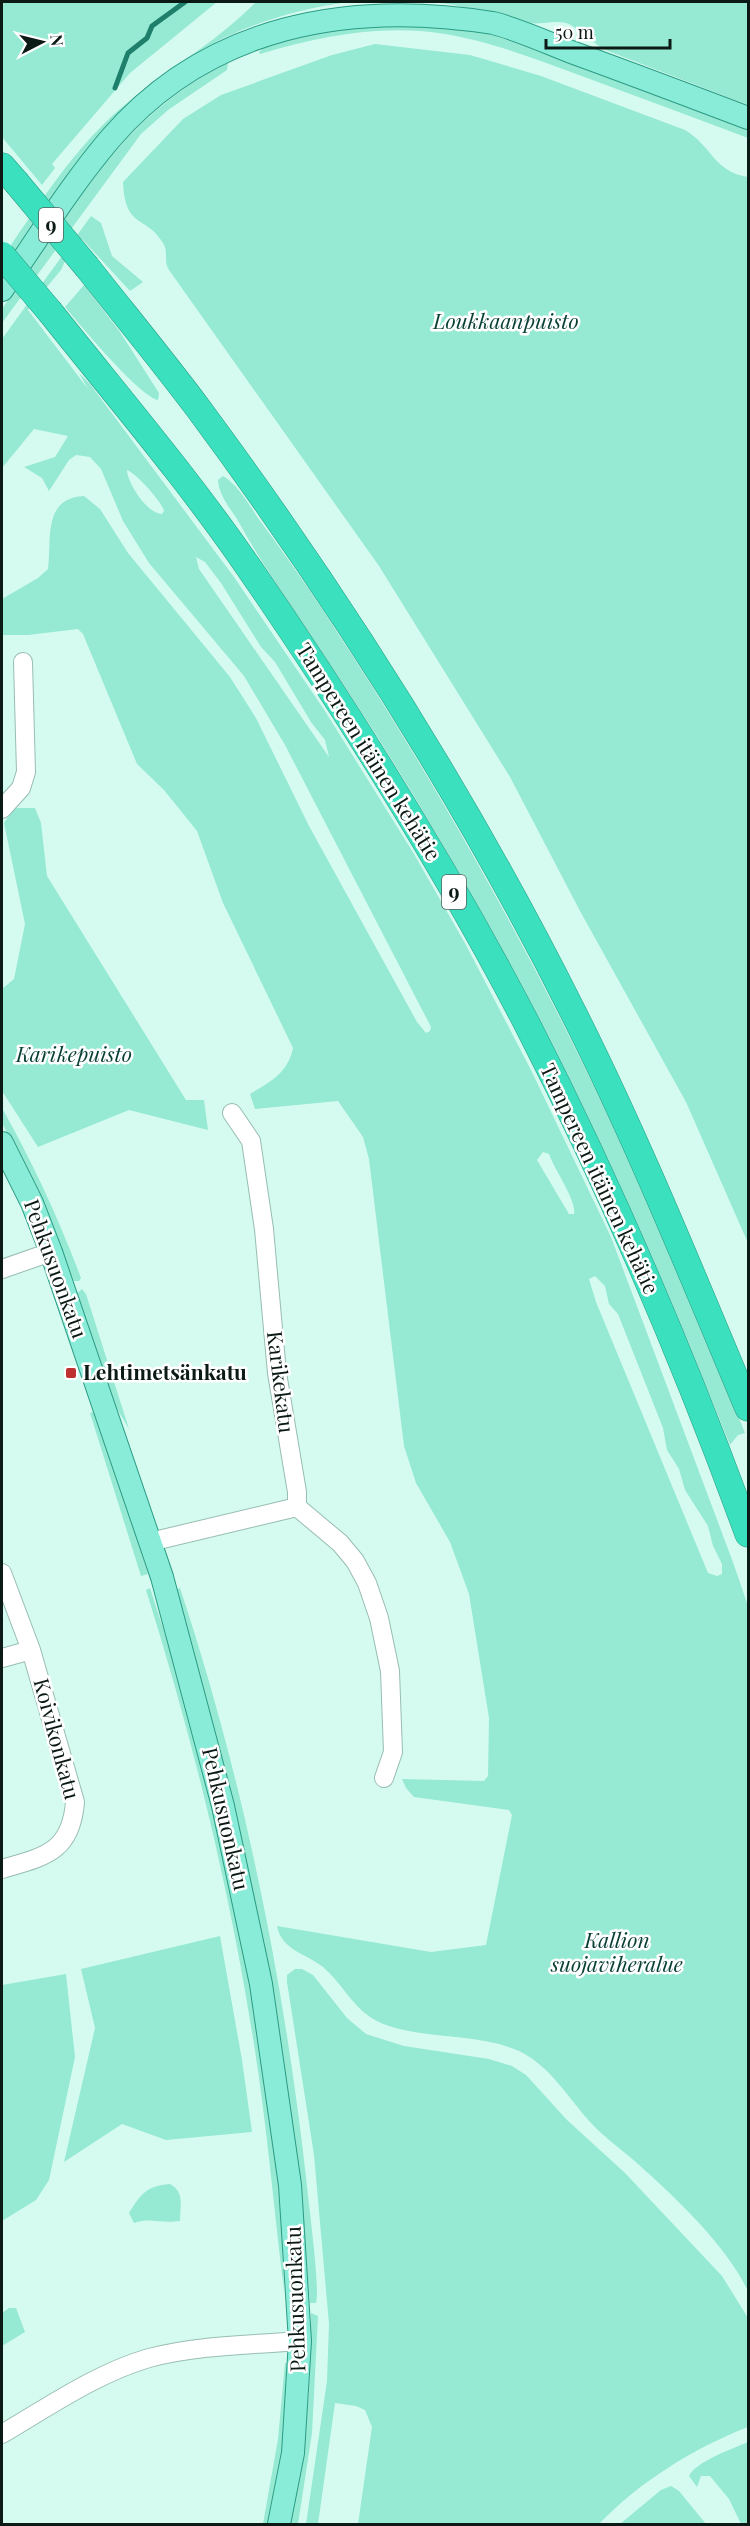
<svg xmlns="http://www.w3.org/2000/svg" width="750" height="2526" font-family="'Playfair Display',serif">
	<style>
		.green { fill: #96e9d3; fill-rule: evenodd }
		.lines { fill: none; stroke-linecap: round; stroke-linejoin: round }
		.stream { stroke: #1e7f6b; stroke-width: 5 }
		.minor-casing { stroke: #98bdb2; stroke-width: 20 }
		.major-casing { stroke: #2b9b83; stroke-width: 24 }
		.highway-casing { stroke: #2b9b83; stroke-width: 27 }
		.minor { stroke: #fff; stroke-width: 18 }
		.major { stroke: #89ecd8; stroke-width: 22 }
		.highway { stroke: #3be0be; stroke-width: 26 }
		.highway-bridge-casing { stroke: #2b9b83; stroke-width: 27; stroke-linecap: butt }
		.highway-bridge { stroke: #3be0be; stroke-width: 26 }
		.poi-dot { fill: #bf3031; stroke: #fff; stroke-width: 2 }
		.labels { text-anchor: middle; stroke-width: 5; stroke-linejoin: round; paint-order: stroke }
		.shield { fill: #fff; stroke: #555f5c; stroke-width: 1.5 }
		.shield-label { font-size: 20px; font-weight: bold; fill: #0c1a16 }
		.park-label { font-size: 21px; font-style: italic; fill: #073f34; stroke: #fff }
		.street-label { font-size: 21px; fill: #0c1a16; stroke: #fff }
		.poi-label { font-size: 21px; font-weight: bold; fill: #0c1a16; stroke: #fff; text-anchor: start }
	</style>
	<rect width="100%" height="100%" fill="#d5fbf0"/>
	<!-- green -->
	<path class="green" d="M 2,2 L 217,2 L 130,73 L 52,164 L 55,168 L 42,185 L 2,137 Z
		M 256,2 L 349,2 C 253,14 163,58 101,133 C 65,177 34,225 2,271 L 2,258 C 36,209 68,157 112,116 C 157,75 213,46 256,2 Z
		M 433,2 L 748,2 L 748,105 L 608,51 C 594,45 577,26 566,23 C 554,20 541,25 529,23 C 497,18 466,5 433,2 Z
		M 362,23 L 462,28 L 493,35 L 597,71 L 748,129 L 748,138 C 695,118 641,98 587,78 C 533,58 479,36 421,31 C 366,27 313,38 260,54 L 259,52 L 271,42 Z
		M 375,44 L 470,55 L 541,76 L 685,130 C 712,146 714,172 748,177 L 748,1243 L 686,1102 L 580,911 L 510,777 L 379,566 L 169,270 C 163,259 169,253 163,243 C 147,215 125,230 123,182 L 183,119 L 221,95 L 332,55 Z
		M 228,63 L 227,70 L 168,110 L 141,134 L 2,323 L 2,309 C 65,217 124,112 228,63 Z
		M 91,216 L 101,223 L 112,256 L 143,282 L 130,291 L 82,239 L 68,255 L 61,270 L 28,310 L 88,389 L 79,373 L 90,384 L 234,577 L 325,711 L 414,854 L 466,945 L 531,1070 L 611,1237 L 734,1565 L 748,1606 L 748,2291 C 726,2245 676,2198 638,2164 C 624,2151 607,2140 593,2125 C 572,2103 555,2073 528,2056 C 486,2029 408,2043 370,2017 C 351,2004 340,1981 323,1967 C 307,1954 281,1950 277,1926 L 431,1952 L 486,1945 L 512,1815 L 509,1810 L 414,1797 L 406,1788 L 402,1779 L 484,1781 L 488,1776 L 489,1718 L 469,1594 L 450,1542 L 416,1483 L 404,1446 L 369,1159 L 363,1137 L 338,1101 L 255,1109 L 250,1094 C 270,1082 288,1073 293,1048 L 223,903 L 197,831 L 164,790 L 137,764 L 83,634 L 78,629 L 28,635 L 2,635 L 2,599 L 38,578 L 48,569 C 52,540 42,498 84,496 L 100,509 L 128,553 L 230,677 L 256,718 L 309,826 L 417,1022 L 426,1033 L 430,1031 L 431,1027 L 285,745 L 244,676 L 149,563 L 123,521 L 101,469 L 90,457 L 76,455 L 69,460 L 49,491 L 42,478 L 24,467 L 55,457 L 68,436 L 34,429 L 2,468 L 2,339 ZM 127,470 C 136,473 162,502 164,511 L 162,514 C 147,514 127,482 127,470 ZM 196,557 L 205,562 L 221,583 L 261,647 L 275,662 L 311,722 L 325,740 L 329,757 L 199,569 ZM 543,1152 L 549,1154 C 554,1169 577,1201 574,1214 L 569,1214 L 537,1160 ZM 595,1276 L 605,1286 L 609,1304 L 618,1314 L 663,1428 L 667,1450 L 679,1469 L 685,1490 L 708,1526 L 713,1546 L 722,1564 L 722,1574 L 717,1576 L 708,1573 L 596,1302 L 589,1279 Z
		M 84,285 L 120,332 L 159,393 L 158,400 C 139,396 80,325 65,307 Z
		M 223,476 C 238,485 248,503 258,518 C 281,549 303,580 324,612 C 495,870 633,1145 745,1433 L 738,1435 L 730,1445 C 620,1174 498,915 335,672 C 302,621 266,572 237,519 C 229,507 219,495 218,480 Z
		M 14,808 L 35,808 L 41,823 L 47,876 L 186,1100 L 204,1100 L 208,1130 L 129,1110 L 38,1147 L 2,1091 L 2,989 L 14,979 L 25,924 L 4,823 Z
		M 2,1108 C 33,1163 59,1219 81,1278 L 79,1281 L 74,1281 L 22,1162 L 2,1123 Z
		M 82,1289 L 86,1294 L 129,1429 L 113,1402 L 77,1293 Z
		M 93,1412 L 101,1428 L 148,1574 L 141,1576 L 90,1413 Z
		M 150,1588 L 189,1708 L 248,1965 L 280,2174 L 284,2291 C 273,2202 266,2114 251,2026 C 227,1878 191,1733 146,1590 Z
		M 180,1588 C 245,1784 286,1990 308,2195 C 310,2216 320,2288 316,2303 L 310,2303 L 295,2151 L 282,2053 L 177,1589 Z
		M 220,1936 L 242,2060 L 252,2132 L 166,2140 L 122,2124 L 64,2162 L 95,2028 L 81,1969 Z
		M 295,1969 L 302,1969 L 313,1975 L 347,2018 L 366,2034 L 404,2046 L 489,2059 L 512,2066 L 526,2075 L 567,2120 L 625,2173 L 722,2276 L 748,2318 L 748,2427 C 694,2448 639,2482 599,2524 L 358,2524 L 372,2427 L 365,2410 L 356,2406 L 335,2403 L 318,2524 L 306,2524 L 327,2381 L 329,2324 L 314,2155 L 287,1982 L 287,1975 Z
		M 66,1974 L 75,2057 L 49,2180 L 36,2200 L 2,2221 L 2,1985 Z
		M 170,2184 C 185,2192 180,2206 180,2221 C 160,2224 151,2217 134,2223 L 129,2213 C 141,2194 146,2186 170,2184 Z
		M 9,2308 L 16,2308 L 25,2332 L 2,2346 L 2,2313 Z
		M 311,2313 L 318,2316 L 312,2433 L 298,2524 L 290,2524 L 309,2395 Z
		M 285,2363 L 290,2364 L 289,2409 L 271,2524 L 263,2524 L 278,2439 Z
		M 748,2442 L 748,2524 L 741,2524 L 729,2499 L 710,2476 L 701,2476 L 697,2487 L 689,2476 C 695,2462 734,2448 748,2442 Z
		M 671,2486 L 679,2491 L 706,2524 L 620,2524 L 661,2490 Z"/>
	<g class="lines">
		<!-- stream -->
		<path class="stream" d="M 115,88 L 128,53 L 147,38 L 152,26 L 185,2"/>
		<!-- minor casing -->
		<g class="minor-casing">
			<path id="minor" d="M 2,809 L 21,788 L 26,772 L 23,662
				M 2,1269 L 51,1252
				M 297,1507 L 340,1543 L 355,1561 L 367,1583 L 379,1618 L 390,1671 L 393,1752 L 384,1778
				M 150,1542 L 297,1507 L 297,1492 L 277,1373 L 264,1229 L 251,1141 L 232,1113
				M 2,1573 L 31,1650 L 75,1802 C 71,1853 43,1857 2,1869
				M 2,1658 L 31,1650
				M 2,2434 C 48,2407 97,2373 149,2358 C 198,2345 250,2345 300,2341"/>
		</g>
		<!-- major casing -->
		<g class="major-casing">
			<path id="major" d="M 2,290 C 37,240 70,186 110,139 C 208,25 349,0 493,23 C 520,30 548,43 574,53 C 632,74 690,96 748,118
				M 2,1143 L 32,1203 L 51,1252 L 162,1577 L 223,1806 L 261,1984 L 290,2185 L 300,2341 L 293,2453 L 279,2524"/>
		</g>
		<!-- highway casing -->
		<g class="highway-casing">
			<path id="highway" d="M 2,166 L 16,182
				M 87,267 C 124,314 162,360 198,408 C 338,597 468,802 573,1012 C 638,1141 692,1275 748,1408
				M 51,313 C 117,396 187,478 247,565 C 349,713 445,866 528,1026 C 612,1190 685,1361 748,1534"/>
		</g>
		<!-- minor -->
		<use href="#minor" class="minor"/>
		<!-- major -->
		<use href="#major" class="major"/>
		<!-- highway -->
		<use href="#highway" class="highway"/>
		<!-- highway-bridge casing -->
		<g class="highway-bridge-casing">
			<path id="highway-bridge" d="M 16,182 L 87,267
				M 2,255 L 51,313"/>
		</g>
		<!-- highway-bridge -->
		<use href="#highway-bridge" class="highway-bridge"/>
	</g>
	<!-- markers -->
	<rect class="poi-dot" x="65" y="1367" width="12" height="12" rx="3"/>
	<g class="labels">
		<!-- shield labels -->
		<g class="shield">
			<rect x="39" y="208" width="24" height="34" rx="4.5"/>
			<rect x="442" y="875" width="24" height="34" rx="4.5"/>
		</g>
		<g class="shield-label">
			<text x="51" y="232">9</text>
			<text x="454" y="899">9</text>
		</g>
		<!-- park labels -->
		<g class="park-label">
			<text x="506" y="329">Loukkaanpuisto</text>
			<text x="74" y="1062">Karikepuisto</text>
			<text x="617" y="1948">Kallion<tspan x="617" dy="24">suojaviheralue</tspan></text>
		</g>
		<!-- street labels -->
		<g class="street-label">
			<text transform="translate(368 752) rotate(58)" y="7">Tampereen itäinen kehätie</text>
			<text transform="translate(599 1179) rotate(65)" y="7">Tampereen itäinen kehätie</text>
			<text transform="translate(55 1269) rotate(70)" y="7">Pehkusuonkatu</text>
			<text transform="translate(280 1382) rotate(83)" y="7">Karikekatu</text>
			<text transform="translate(56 1739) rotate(75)" y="7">Koivikonkatu</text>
			<text transform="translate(225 1819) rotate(77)" y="7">Pehkusuonkatu</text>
			<text transform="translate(296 2299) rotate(-92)" y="7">Pehkusuonkatu</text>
		</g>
		<!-- poi labels -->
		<g class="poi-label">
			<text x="83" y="1380">Lehtimetsänkatu</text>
		</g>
	</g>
	<!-- border -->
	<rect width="750" height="2526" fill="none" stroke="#0c1a16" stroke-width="6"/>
	<!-- north arrow -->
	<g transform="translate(42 42) rotate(83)" stroke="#ffffff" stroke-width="4.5" paint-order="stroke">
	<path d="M0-4.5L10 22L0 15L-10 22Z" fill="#0c1a16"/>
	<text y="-9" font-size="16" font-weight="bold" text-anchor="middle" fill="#0c1a16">N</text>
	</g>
	<!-- scale -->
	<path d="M546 39v9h124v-9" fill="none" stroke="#0c1a16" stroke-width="3"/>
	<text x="555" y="39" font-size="18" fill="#0c1a16" stroke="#ffffff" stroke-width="4.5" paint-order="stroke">50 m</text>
</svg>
